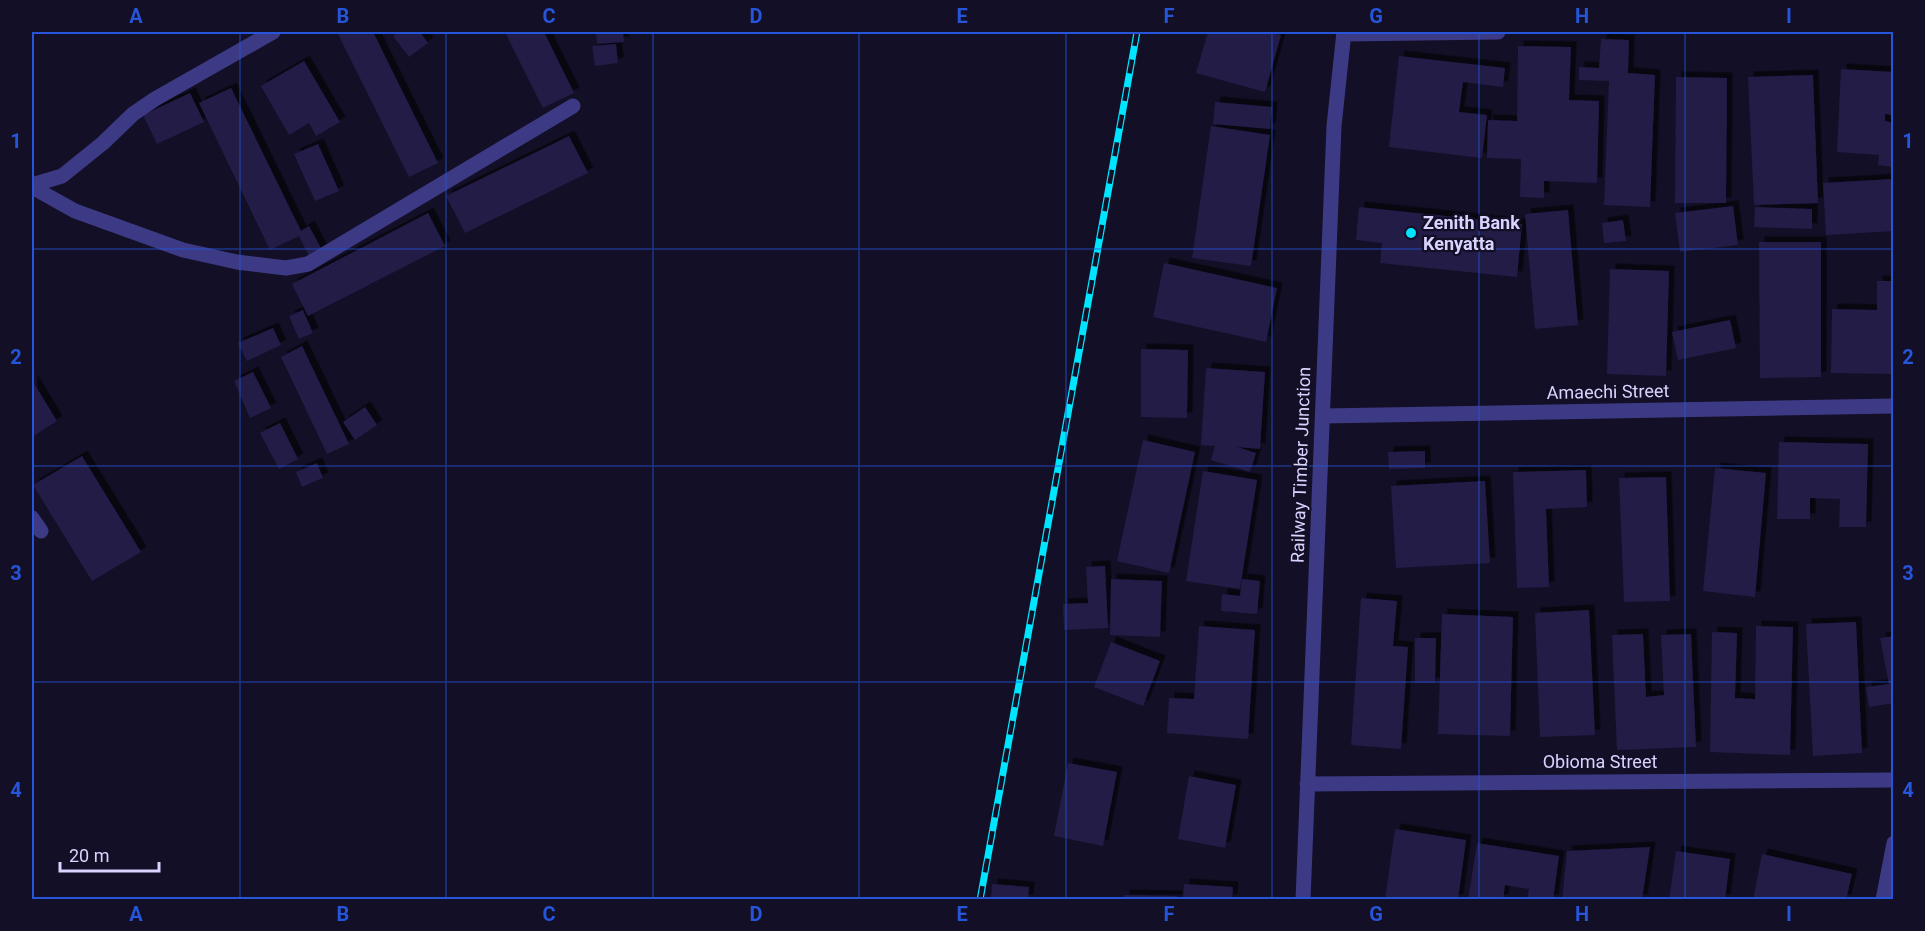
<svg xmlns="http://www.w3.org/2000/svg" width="1925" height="931" font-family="Roboto,sans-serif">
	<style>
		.building { fill: #241b47; filter: url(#shadow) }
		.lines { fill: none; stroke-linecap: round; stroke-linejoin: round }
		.street { stroke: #3d3a85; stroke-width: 15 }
		.rail-casing { stroke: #00e5ff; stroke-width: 7 }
		.rail { stroke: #130f26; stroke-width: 4.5; stroke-dasharray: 14; stroke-linecap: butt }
		.grid { fill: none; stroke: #2655da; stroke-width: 1.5; stroke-opacity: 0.55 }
		.poi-dot { fill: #00e5ff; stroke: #130f26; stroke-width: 2 }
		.labels { text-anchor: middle; stroke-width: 4.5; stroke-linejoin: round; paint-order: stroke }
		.poi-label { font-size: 18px; font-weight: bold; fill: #d9d4ff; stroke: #130f26; text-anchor: start }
		.street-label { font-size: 18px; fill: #d9d4ff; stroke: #130f26 }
		.neatline { fill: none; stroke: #2655da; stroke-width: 2 }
		.grid-label { font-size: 20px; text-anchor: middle; font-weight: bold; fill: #2655da }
	</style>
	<defs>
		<filter id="shadow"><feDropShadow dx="5.5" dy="-5.5" stdDeviation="0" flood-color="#0009"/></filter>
	</defs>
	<rect width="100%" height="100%" fill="#130f26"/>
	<!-- building -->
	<path class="building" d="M 337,32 L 373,32 L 438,163 L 409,177 Z
		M 399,32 L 420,32 L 428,43 L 409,57 L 393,36 Z
		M 505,32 L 544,32 L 574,93 L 543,108 Z
		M 596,32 L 623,32 L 624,42 L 597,44 Z
		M 1208,32 L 1268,32 L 1281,35 L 1265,92 L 1196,73 Z
		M 1601,39 L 1629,40 L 1628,73 L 1655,75 L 1650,207 L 1604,205 L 1609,81 L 1579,80 L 1579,67 L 1599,68 Z
		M 616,44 L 618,63 L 595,66 L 592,46 Z
		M 1518,46 L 1571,47 L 1569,100 L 1599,101 L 1597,183 L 1544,181 L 1544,198 L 1520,197 L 1521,159 L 1487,158 L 1488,120 L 1517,121 Z
		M 1399,56 L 1505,68 L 1503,87 L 1463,82 L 1459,112 L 1487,115 L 1482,158 L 1389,147 Z
		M 304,61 L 340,122 L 316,136 L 309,123 L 289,135 L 261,86 Z
		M 1841,69 L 1894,72 L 1894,115 L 1885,114 L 1885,121 L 1894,123 L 1894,167 L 1878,165 L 1879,155 L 1837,152 Z
		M 1813,75 L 1818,203 L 1754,205 L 1748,77 Z
		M 1676,77 L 1727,78 L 1726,203 L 1675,203 Z
		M 231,88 L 301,231 L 309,226 L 322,250 L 309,256 L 299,236 L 270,250 L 199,103 Z
		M 190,93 L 204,122 L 157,144 L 143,115 Z
		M 1215,102 L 1272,107 L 1270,129 L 1213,124 Z
		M 1211,126 L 1270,135 L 1251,266 L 1192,258 Z
		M 569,136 L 588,173 L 465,233 L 446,196 Z
		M 318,144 L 339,191 L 315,201 L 294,154 Z
		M 1894,179 L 1894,231 L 1826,235 L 1823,183 Z
		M 1733,206 L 1738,245 L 1680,252 L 1675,213 Z
		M 1359,207 L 1522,224 L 1517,277 L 1380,263 L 1382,243 L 1356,240 Z
		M 1755,207 L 1812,209 L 1812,229 L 1754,227 Z
		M 1568,210 L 1578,325 L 1535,329 L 1525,214 Z
		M 428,213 L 445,246 L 308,316 L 292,284 Z
		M 1623,220 L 1626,241 L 1604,243 L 1602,223 Z
		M 1759,242 L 1821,242 L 1821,377 L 1760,378 Z
		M 1164,263 L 1277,288 L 1266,342 L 1153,317 Z
		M 1610,269 L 1669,271 L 1666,376 L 1607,374 Z
		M 1877,281 L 1894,281 L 1894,374 L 1831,373 L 1832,309 L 1877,310 Z
		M 303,310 L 313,333 L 299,339 L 289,316 Z
		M 1730,320 L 1736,348 L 1678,360 L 1672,332 Z
		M 273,328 L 281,345 L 247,361 L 238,343 Z
		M 302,346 L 349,444 L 327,454 L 281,357 Z
		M 1141,349 L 1188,350 L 1187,418 L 1141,417 Z
		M 1206,368 L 1265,372 L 1260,449 L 1237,447 L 1256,453 L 1250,472 L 1211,460 L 1215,446 L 1201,445 Z
		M 253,372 L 271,408 L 250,418 L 234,381 Z
		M 32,380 L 57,421 L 32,437 Z
		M 365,407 L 377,425 L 355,440 L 343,422 Z
		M 280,423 L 298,459 L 279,469 L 260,433 Z
		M 1143,440 L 1195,452 L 1169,573 L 1117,561 Z
		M 1779,442 L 1868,444 L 1866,527 L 1839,527 L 1840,499 L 1810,498 L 1810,519 L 1777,519 Z
		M 1425,451 L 1425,468 L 1389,469 L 1388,452 Z
		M 82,456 L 141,552 L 92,581 L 33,485 Z
		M 317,463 L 323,478 L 302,487 L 296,472 Z
		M 1715,468 L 1766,473 L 1755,597 L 1703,591 Z
		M 1586,470 L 1587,507 L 1546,509 L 1549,587 L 1517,588 L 1513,472 Z
		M 1203,471 L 1257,480 L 1240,589 L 1186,581 Z
		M 1666,477 L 1670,601 L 1624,602 L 1619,478 Z
		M 1485,481 L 1490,563 L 1396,568 L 1391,486 Z
		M 1105,566 L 1108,628 L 1064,630 L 1063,604 L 1088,603 L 1086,567 Z
		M 1111,579 L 1162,581 L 1160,637 L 1110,635 Z
		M 1242,579 L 1260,581 L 1257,614 L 1221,611 L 1222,594 L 1240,596 Z
		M 1361,598 L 1397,601 L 1393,646 L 1408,647 L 1401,749 L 1351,745 Z
		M 1589,610 L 1595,735 L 1540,737 L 1535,613 Z
		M 1442,614 L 1513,617 L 1510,736 L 1438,734 Z
		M 1856,622 L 1862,753 L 1813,756 L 1806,624 Z
		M 1199,626 L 1255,630 L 1248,739 L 1167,733 L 1169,698 L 1194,699 Z
		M 1756,626 L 1793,627 L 1790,755 L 1710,752 L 1712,632 L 1737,633 L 1735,698 L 1755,699 Z
		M 1643,634 L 1646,697 L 1664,695 L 1661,635 L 1691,634 L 1696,747 L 1617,750 L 1612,635 Z
		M 1894,636 L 1894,703 L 1869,707 L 1866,687 L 1889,684 L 1880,638 Z
		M 1415,638 L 1436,638 L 1435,683 L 1415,683 Z
		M 1111,642 L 1160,661 L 1143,706 L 1094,687 Z
		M 1068,763 L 1117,772 L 1103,846 L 1054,836 Z
		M 1189,776 L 1236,785 L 1225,848 L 1178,839 Z
		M 1395,829 L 1466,840 L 1458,900 L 1385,900 Z
		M 1477,843 L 1559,856 L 1553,900 L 1527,900 L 1529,889 L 1505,885 L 1503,900 L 1468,900 Z
		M 1650,847 L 1642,900 L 1562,900 L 1567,851 Z
		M 1676,851 L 1730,859 L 1725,900 L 1669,900 Z
		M 1762,854 L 1852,874 L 1846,900 L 1753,900 Z
		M 992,884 L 1029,887 L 1028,900 L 991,900 Z
		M 1184,884 L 1233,887 L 1232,900 L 1183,900 Z
		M 1124,895 L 1177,896 L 1177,900 L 1124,900 Z"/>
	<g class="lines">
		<!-- street -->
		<path class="street" d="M 1344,34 L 1498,32
			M 32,185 L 62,176 L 103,143 L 133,114 L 155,99 L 273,32
			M 32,187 L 75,211 L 183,250 L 237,262 L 286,268 L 308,264 L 573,106
			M 1323,416 L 1894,406
			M 32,518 L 41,531
			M 1307,784 L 1894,780
			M 1303,900 L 1334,126 L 1344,32
			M 1883,900 L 1894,843"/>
		<!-- rail casing -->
		<g class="rail-casing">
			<path id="rail" d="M 980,900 L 1137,32"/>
		</g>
		<!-- rail -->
		<use href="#rail" class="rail"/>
	</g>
	<!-- grid -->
	<path class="grid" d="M 240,32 L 240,900M 446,32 L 446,900M 653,32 L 653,900M 859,32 L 859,900M 1066,32 L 1066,900M 1272,32 L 1272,900M 1479,32 L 1479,900M 1685,32 L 1685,900M 32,249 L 1894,249M 32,466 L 1894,466M 32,682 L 1894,682"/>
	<!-- markers -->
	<circle class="poi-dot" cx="1411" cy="233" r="6"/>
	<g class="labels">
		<!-- poi labels -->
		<g class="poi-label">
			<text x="1423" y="229">Zenith Bank<tspan x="1423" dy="21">Kenyatta</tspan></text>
		</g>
		<!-- street labels -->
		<g class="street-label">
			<text transform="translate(1608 392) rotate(-1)" y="6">Amaechi Street</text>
			<text transform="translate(1301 465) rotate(-88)" y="6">Railway Timber Junction</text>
			<text x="1600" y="768">Obioma Street</text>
		</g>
	</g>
	<!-- border -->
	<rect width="1925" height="931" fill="none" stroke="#130f26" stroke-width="66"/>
	<!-- scale -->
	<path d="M60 862v9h99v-9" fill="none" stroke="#d9d4ff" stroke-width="3"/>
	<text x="69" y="862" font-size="18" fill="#d9d4ff" stroke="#130f26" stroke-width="4.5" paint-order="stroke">20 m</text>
	<rect x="33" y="33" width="1859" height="865" class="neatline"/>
	<g class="grid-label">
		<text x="136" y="23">A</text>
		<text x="343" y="23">B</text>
		<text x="549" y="23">C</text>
		<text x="756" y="23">D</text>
		<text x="962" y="23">E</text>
		<text x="1169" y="23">F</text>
		<text x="1376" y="23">G</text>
		<text x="1582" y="23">H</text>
		<text x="1789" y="23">I</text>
		<text x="16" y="148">1</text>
		<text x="1908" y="148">1</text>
		<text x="16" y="364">2</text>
		<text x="1908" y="364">2</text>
		<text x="16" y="580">3</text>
		<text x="1908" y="580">3</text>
		<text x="16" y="797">4</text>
		<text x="1908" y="797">4</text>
		<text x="136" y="921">A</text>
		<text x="343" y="921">B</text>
		<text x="549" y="921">C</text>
		<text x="756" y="921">D</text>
		<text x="962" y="921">E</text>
		<text x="1169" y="921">F</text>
		<text x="1376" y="921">G</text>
		<text x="1582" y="921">H</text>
		<text x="1789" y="921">I</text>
	</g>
</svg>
